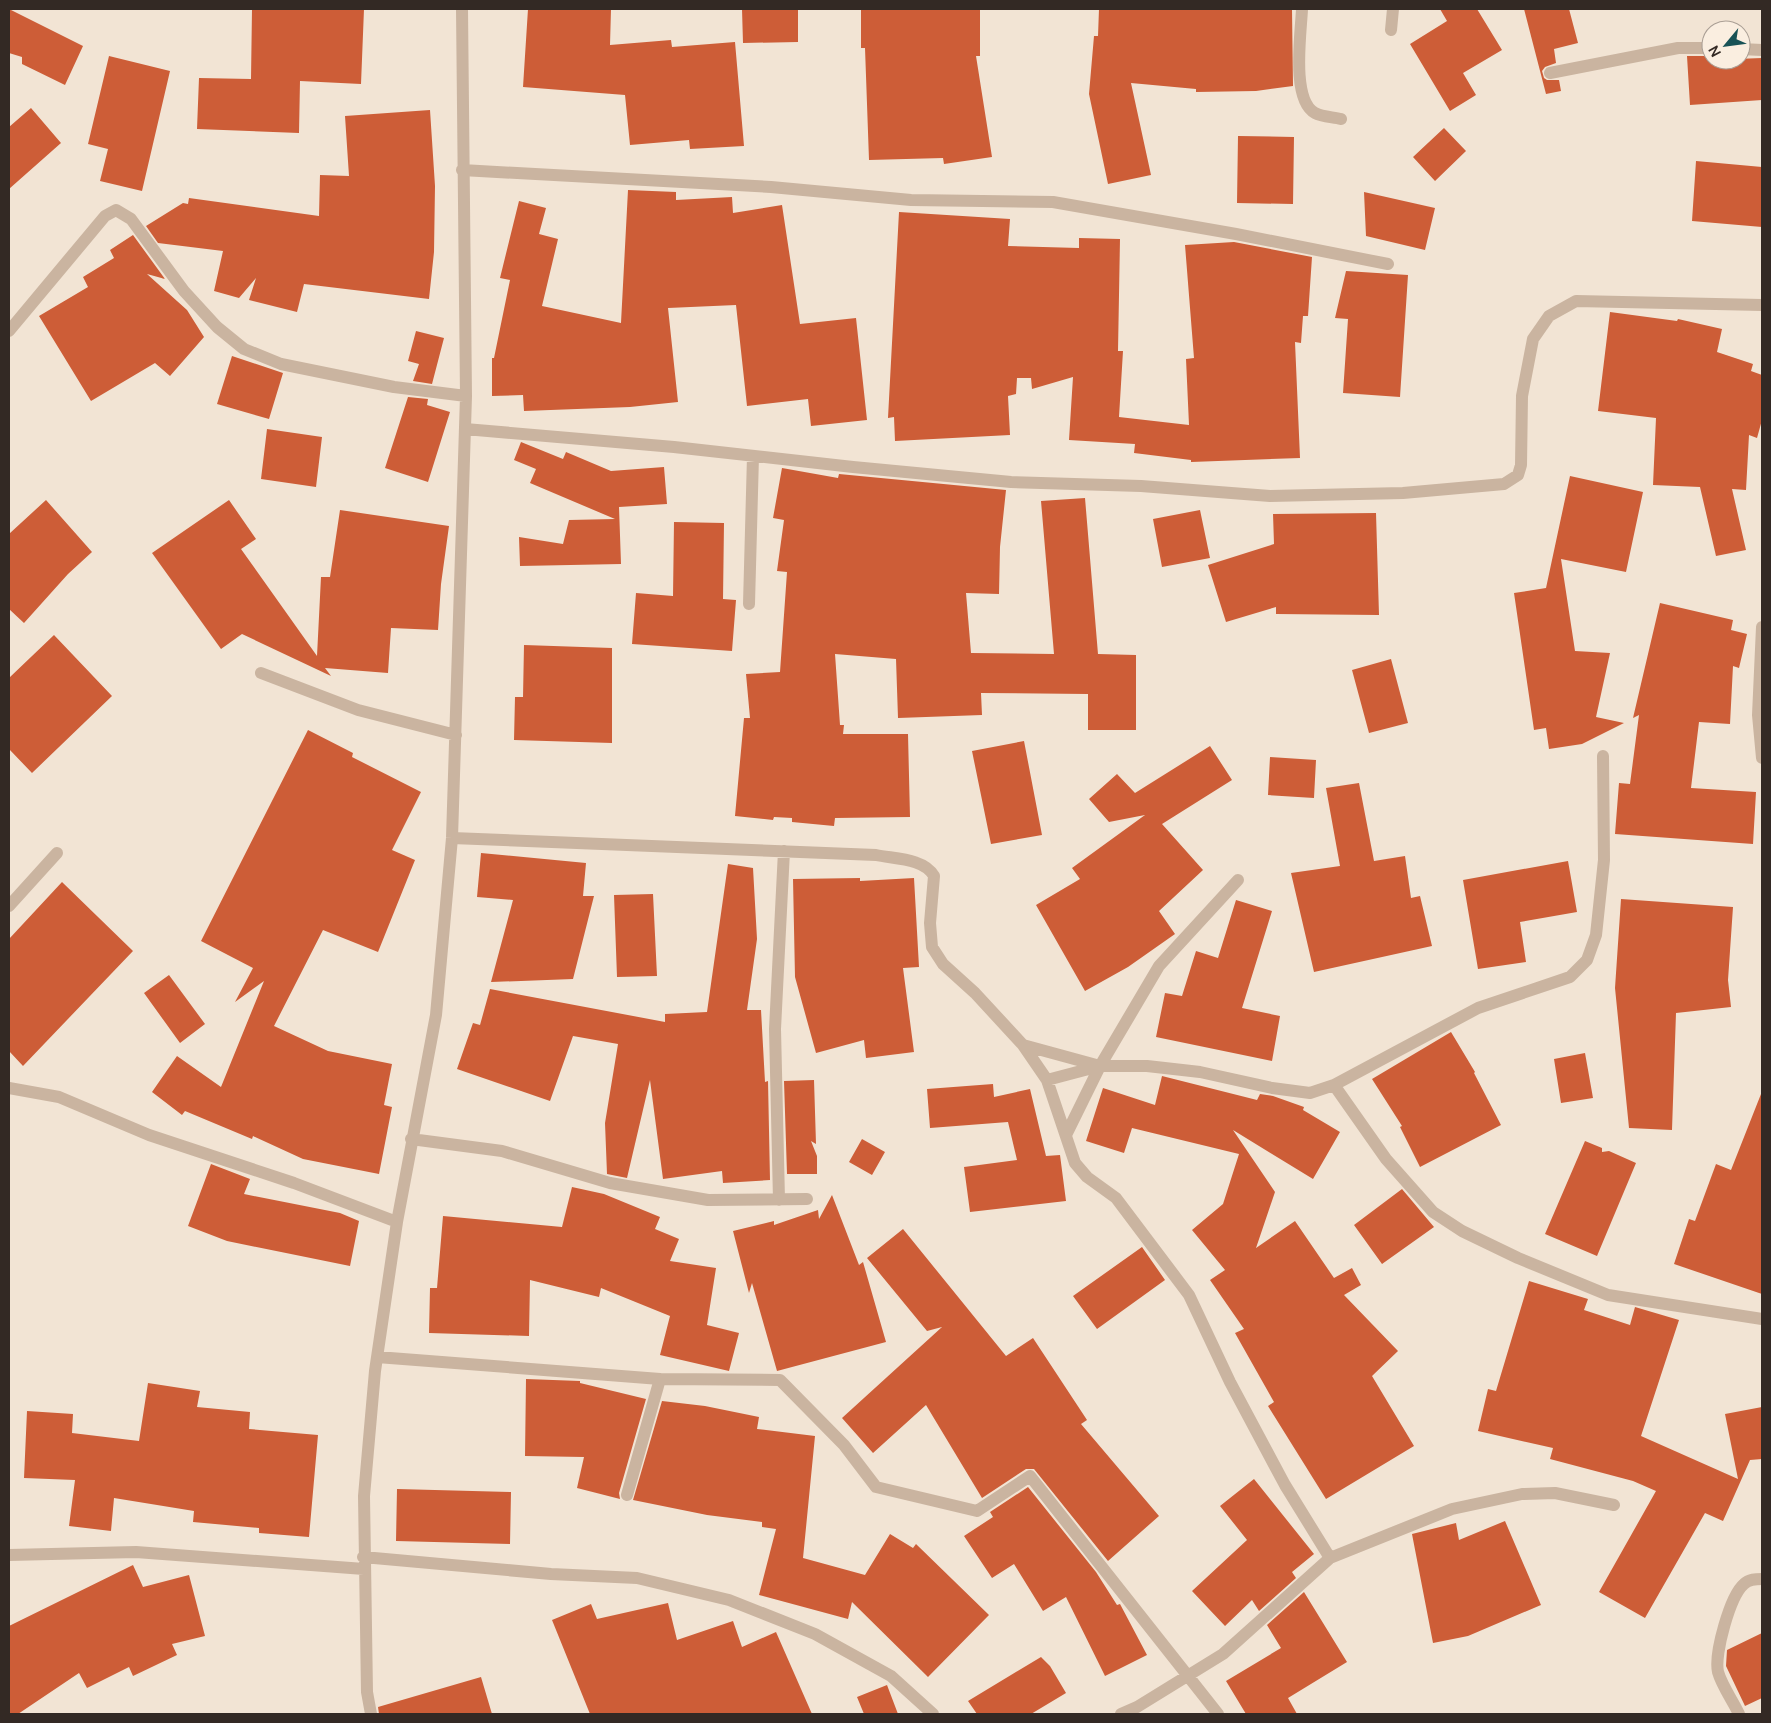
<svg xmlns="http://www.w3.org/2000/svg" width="1771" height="1723" font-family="Manrope,sans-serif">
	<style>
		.building { fill: #cd5d37 }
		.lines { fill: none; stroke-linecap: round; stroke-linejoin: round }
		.minor { stroke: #cab4a0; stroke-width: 12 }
	</style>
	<rect width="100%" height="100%" fill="#f2e4d4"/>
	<!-- building -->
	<path class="building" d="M 9,9 L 83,46 L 65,85 L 22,64 L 22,57 L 9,53 Z
		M 252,9 L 364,9 L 361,84 L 300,81 L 299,133 L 197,129 L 199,78 L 251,79 Z
		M 528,9 L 611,9 L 610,45 L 671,40 L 672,47 L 735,42 L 744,146 L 690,149 L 689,140 L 630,145 L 625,95 L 523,87 Z
		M 742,9 L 798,9 L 798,42 L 743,43 Z
		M 861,9 L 980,9 L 980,56 L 976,56 L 992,157 L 944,164 L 943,158 L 869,160 L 865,48 L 861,48 Z
		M 1099,9 L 1292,9 L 1293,86 L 1256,91 L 1196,92 L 1196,89 L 1131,83 L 1151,175 L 1108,184 L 1089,94 L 1094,36 L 1098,36 Z
		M 1440,9 L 1477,9 L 1502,50 L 1463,73 L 1476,95 L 1450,111 L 1410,44 L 1447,21 Z
		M 1524,9 L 1569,9 L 1578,43 L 1554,49 L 1556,63 L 1545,67 L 1542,71 L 1544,78 L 1547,80 L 1559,80 L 1561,91 L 1546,94 Z
		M 109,56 L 170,71 L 142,191 L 100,181 L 108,149 L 88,144 Z
		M 1687,56 L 1711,56 L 1711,60 L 1762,58 L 1762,100 L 1690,105 Z
		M 31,108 L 61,143 L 9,189 L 9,127 Z
		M 430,110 L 435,186 L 434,252 L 429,299 L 304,284 L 297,312 L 249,300 L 256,278 L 239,298 L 214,291 L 223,251 L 158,243 L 146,226 L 183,203 L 188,204 L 189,198 L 319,216 L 320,175 L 349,176 L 345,116 Z
		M 1444,128 L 1466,151 L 1435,181 L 1413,157 Z
		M 1238,136 L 1294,137 L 1293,204 L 1237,203 Z
		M 1696,161 L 1762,167 L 1762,227 L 1692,221 Z
		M 628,190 L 676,192 L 676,200 L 732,197 L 733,213 L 782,205 L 800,324 L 856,318 L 867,420 L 811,426 L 808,399 L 747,406 L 736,305 L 668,308 L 678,402 L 630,407 L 524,411 L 523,395 L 492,396 L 492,358 L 494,358 L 510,280 L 500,278 L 519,201 L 546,208 L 539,234 L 558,239 L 542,306 L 621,323 Z
		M 1364,192 L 1435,208 L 1425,250 L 1366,236 Z
		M 899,212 L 1010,219 L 1008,246 L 1079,248 L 1079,238 L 1120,239 L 1118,351 L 1123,351 L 1119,417 L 1189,425 L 1186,359 L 1194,358 L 1185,245 L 1234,242 L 1312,257 L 1308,316 L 1303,316 L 1301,343 L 1295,342 L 1300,458 L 1191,462 L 1191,460 L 1134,453 L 1135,444 L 1069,440 L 1073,377 L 1032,389 L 1031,378 L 1017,378 L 1016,394 L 1008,396 L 1010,435 L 895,441 L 894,417 L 888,418 Z
		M 133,235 L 165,279 L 147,274 L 187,310 L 204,337 L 170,376 L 155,363 L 91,401 L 39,316 L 88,287 L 83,277 L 114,258 L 110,250 Z
		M 1346,271 L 1408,275 L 1400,397 L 1343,393 L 1348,319 L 1335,318 Z
		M 1610,312 L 1677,321 L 1678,319 L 1722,329 L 1717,352 L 1753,364 L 1751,371 L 1762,375 L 1762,420 L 1757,438 L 1749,435 L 1746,490 L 1732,489 L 1746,550 L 1716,556 L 1700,487 L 1653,485 L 1656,418 L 1598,411 Z
		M 416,331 L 444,338 L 432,384 L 413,381 L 419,364 L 408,361 Z
		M 232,356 L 283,373 L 269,419 L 217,404 Z
		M 408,397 L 428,399 L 427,405 L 450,412 L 428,482 L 385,468 Z
		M 267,429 L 322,437 L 316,487 L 261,479 Z
		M 521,442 L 563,459 L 566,452 L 611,471 L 664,467 L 667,504 L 619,507 L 621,564 L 520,566 L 519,537 L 563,544 L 569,520 L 615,519 L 530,483 L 536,469 L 514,460 Z
		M 782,468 L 838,478 L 839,474 L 1006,490 L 1000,547 L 999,594 L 966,593 L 971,653 L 1054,654 L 1041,501 L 1085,498 L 1098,654 L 1136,655 L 1136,730 L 1088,730 L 1088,694 L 981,693 L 982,715 L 898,718 L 896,659 L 835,654 L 840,725 L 844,725 L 843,734 L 908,734 L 910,817 L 835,818 L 834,826 L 792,822 L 792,818 L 774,817 L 773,820 L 735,816 L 744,718 L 750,718 L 746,674 L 780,672 L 787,572 L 777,571 L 784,520 L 773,518 Z
		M 1570,476 L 1643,492 L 1626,572 L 1561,559 L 1575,651 L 1610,653 L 1596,717 L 1624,723 L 1582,744 L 1549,749 L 1546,728 L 1534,730 L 1514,593 L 1546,588 Z
		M 46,500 L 92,552 L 68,574 L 24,623 L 9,609 L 9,534 Z
		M 229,500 L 256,539 L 241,549 L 317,656 L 321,577 L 330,577 L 340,510 L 449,526 L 441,584 L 438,630 L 391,628 L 388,673 L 325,668 L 331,676 L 242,634 L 221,649 L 152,553 Z
		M 1200,510 L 1210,558 L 1162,567 L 1153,519 Z
		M 1376,513 L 1379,615 L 1276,614 L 1276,607 L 1226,622 L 1208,565 L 1274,544 L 1273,514 Z
		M 674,522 L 724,523 L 723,599 L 736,600 L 732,651 L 632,644 L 636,593 L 673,596 Z
		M 1660,603 L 1733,620 L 1731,630 L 1747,634 L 1739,668 L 1733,666 L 1730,724 L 1699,722 L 1691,788 L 1756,792 L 1753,844 L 1615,834 L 1619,783 L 1630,784 L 1639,715 L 1633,718 Z
		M 54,635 L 112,696 L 32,773 L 9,749 L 9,678 Z
		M 524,645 L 612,648 L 612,743 L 514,740 L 515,697 L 523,697 Z
		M 1391,659 L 1408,723 L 1369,733 L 1352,670 Z
		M 308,730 L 353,753 L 352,757 L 421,792 L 392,850 L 415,860 L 378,952 L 323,930 L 274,1026 L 328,1051 L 392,1064 L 384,1105 L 392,1107 L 379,1174 L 303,1159 L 253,1136 L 252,1139 L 185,1111 L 182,1115 L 152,1092 L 177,1056 L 221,1087 L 264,981 L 235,1002 L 253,968 L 201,941 Z
		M 1024,741 L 1042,835 L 991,844 L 972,751 Z
		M 1210,746 L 1232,780 L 1162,824 L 1203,870 L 1159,911 L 1175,934 L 1128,967 L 1085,991 L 1036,905 L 1080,879 L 1072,868 L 1145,815 L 1109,822 L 1089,799 L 1117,774 L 1135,793 Z
		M 1270,757 L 1316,760 L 1314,798 L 1268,795 Z
		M 1359,783 L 1374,861 L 1405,856 L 1411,898 L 1420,896 L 1432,946 L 1314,972 L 1291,873 L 1340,866 L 1326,788 Z
		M 481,853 L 586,863 L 583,896 L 594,896 L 573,979 L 491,982 L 513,900 L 477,897 Z
		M 1568,861 L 1577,912 L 1520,922 L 1526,962 L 1478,969 L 1463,880 Z
		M 728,864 L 753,868 L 757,939 L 747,1010 L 761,1010 L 765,1082 L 768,1081 L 770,1180 L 723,1183 L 722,1171 L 663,1179 L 650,1080 L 627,1178 L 607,1174 L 605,1123 L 618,1044 L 573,1036 L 550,1101 L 457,1069 L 473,1023 L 480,1025 L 490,989 L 665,1022 L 665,1014 L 707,1012 Z
		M 860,878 L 860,881 L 914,878 L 919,967 L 903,968 L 914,1052 L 866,1058 L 864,1040 L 816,1053 L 795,977 L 793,879 Z
		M 62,882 L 133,951 L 23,1066 L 9,1051 L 9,939 Z
		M 653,894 L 657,976 L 617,977 L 614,895 Z
		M 1621,899 L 1733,907 L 1728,980 L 1731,1007 L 1676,1013 L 1672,1130 L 1629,1128 L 1615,988 Z
		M 1236,900 L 1272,911 L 1242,1008 L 1280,1016 L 1272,1061 L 1156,1037 L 1165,993 L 1182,996 L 1196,951 L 1218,958 Z
		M 169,975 L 205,1024 L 180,1043 L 144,993 Z
		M 1451,1032 L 1475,1072 L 1474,1073 L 1501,1125 L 1420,1167 L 1400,1127 L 1402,1126 L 1372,1079 Z
		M 1585,1053 L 1593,1098 L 1561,1103 L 1554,1059 Z
		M 1162,1076 L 1257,1100 L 1260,1094 L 1273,1096 L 1304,1107 L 1303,1110 L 1340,1132 L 1313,1179 L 1233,1130 L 1275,1192 L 1256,1248 L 1295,1221 L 1334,1278 L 1352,1268 L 1361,1285 L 1344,1295 L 1398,1351 L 1372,1376 L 1414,1446 L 1326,1499 L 1268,1406 L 1274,1402 L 1235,1333 L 1244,1329 L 1210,1280 L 1225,1270 L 1192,1230 L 1223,1204 L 1239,1154 L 1132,1128 L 1124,1153 L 1086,1141 L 1103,1088 L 1155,1105 Z
		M 814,1080 L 816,1144 L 811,1141 L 817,1156 L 817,1174 L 787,1174 L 784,1081 Z
		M 993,1084 L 994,1097 L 1030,1089 L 1046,1156 L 1060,1155 L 1066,1201 L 970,1212 L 964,1167 L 1017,1160 L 1008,1122 L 930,1128 L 927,1089 Z
		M 1761,1094 L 1762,1094 L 1762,1294 L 1674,1264 L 1689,1219 L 1695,1221 L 1716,1164 L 1731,1170 Z
		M 862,1139 L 885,1152 L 872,1175 L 849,1162 Z
		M 1585,1141 L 1602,1148 L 1602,1152 L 1609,1151 L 1636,1163 L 1597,1256 L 1545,1234 Z
		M 211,1164 L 250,1179 L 244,1194 L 340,1213 L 359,1221 L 350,1266 L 227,1241 L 188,1226 Z
		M 572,1187 L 604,1194 L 660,1217 L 655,1229 L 679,1239 L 670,1261 L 716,1268 L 707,1325 L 739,1333 L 729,1371 L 660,1355 L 670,1316 L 601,1288 L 599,1297 L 530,1280 L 529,1336 L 429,1333 L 430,1288 L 437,1288 L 443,1216 L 562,1227 Z
		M 1402,1189 L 1434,1227 L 1382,1264 L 1354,1225 Z
		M 832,1195 L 859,1265 L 863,1262 L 886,1342 L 777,1371 L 752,1283 L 749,1293 L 733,1231 L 774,1221 L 774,1225 L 818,1210 L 819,1219 Z
		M 903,1229 L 1006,1356 L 1033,1338 L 1087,1420 L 1081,1424 L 1159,1516 L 1108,1561 L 1034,1469 L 1026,1469 L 982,1498 L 926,1405 L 873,1453 L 842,1418 L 942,1327 L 927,1331 L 867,1258 Z
		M 1142,1247 L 1165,1280 L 1097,1329 L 1073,1296 Z
		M 1529,1281 L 1588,1299 L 1584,1310 L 1630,1325 L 1635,1307 L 1679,1320 L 1641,1436 L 1738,1479 L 1725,1414 L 1762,1407 L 1762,1459 L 1750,1460 L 1723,1521 L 1705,1513 L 1645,1618 L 1599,1592 L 1656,1491 L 1633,1481 L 1550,1459 L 1553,1448 L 1478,1431 L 1488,1389 L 1496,1391 Z
		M 526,1379 L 580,1381 L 580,1383 L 646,1399 L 619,1493 L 620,1499 L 577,1488 L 584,1457 L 525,1456 Z
		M 148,1383 L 200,1391 L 197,1407 L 250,1412 L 249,1429 L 318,1435 L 309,1537 L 259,1533 L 259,1528 L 193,1522 L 194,1511 L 114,1498 L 111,1531 L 69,1526 L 75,1480 L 24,1478 L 27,1411 L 73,1414 L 72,1433 L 139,1441 Z
		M 662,1401 L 705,1406 L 759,1417 L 757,1429 L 815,1436 L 803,1558 L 865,1575 L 890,1534 L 913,1548 L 916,1544 L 989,1615 L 928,1677 L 852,1602 L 848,1619 L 759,1595 L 776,1529 L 762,1527 L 762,1522 L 707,1515 L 633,1500 Z
		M 1254,1479 L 1314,1554 L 1292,1572 L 1296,1578 L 1259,1611 L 1252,1600 L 1225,1626 L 1192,1591 L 1247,1540 L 1220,1506 Z
		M 1028,1487 L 1096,1572 L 1117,1605 L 1120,1604 L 1147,1655 L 1105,1676 L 1066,1597 L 1043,1611 L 1014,1564 L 992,1578 L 964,1536 L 993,1517 L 990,1512 Z
		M 397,1489 L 511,1492 L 510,1544 L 396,1541 Z
		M 1505,1521 L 1541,1605 L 1468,1636 L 1433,1643 L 1412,1534 L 1456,1523 L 1459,1540 Z
		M 133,1565 L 143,1587 L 189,1575 L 205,1636 L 172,1644 L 177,1655 L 133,1676 L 129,1667 L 87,1688 L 79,1673 L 18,1714 L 9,1714 L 9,1626 Z
		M 1304,1592 L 1347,1662 L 1288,1698 L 1297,1714 L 1246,1714 L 1226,1681 L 1281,1648 L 1267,1625 Z
		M 668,1603 L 677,1640 L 733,1621 L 742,1647 L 776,1632 L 812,1714 L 590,1714 L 552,1620 L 591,1604 L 597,1619 Z
		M 1762,1633 L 1762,1698 L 1745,1706 L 1726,1666 L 1727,1650 Z
		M 1041,1657 L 1050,1666 L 1066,1693 L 1031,1714 L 977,1714 L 968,1701 Z
		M 481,1677 L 492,1714 L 379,1714 L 378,1707 Z
		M 887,1685 L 898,1714 L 864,1714 L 857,1697 Z"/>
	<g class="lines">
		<!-- minor -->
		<path class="minor" d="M 1302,9 C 1301,33 1291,100 1315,113 C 1322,117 1334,117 1341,119
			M 1391,30 L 1393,9
			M 1741,49 L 1762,50
			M 1550,73 L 1678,48 L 1711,48
			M 462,170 L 771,187 L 911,200 L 1053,202 L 1236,234 L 1388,264
			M 9,331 L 105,216 L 116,210 L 131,219 L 184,291 L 217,327 L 244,349 L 281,364 L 394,387 L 466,396
			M 465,429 L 674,447 L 853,467 L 1011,482 L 1141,486 L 1270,496 L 1403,493 L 1504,484 L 1518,475 L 1521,465 L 1522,396 L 1533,339 L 1549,316 L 1576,301 L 1762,305
			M 749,604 L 753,456
			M 1762,627 L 1758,715 L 1762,758
			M 261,673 L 358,710 L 456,735
			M 452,838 L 876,855 C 894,859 924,858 934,876 L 930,923 L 932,947 L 943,964 L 975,993 L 1023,1045 L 1047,1080 L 1075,1163 L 1087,1177 L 1116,1198 L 1189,1295 L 1230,1382 L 1285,1485 L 1330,1558
			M 9,906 L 57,853
			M 1023,1045 L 1100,1066
			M 1047,1080 L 1100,1066 L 1147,1066 L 1200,1072 L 1272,1088 L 1310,1093 L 1334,1085 L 1478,1008 L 1570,977 L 1587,960 L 1596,935 L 1604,860 L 1603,756
			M 1334,1085 L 1386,1159 L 1433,1212 L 1462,1231 L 1518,1258 L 1608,1295 L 1762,1319
			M 9,1088 L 59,1097 L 149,1135 L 294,1183 L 397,1222
			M 1066,1135 L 1100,1066 L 1159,966 L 1238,880
			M 411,1139 L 502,1151 L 610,1183 L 708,1200 L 807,1199
			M 779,1200 L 775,1029 L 784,851
			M 377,1357 L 660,1379 L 627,1495
			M 660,1379 L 780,1380 L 844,1445 L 876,1487 L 977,1511 L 1030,1476 L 1218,1714
			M 9,1555 L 136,1552 L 364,1569
			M 363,1557 L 551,1574 L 637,1578 L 729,1600 L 815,1634 L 891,1676 L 933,1714
			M 371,1714 L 367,1692 L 364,1496 L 375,1371 L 397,1222 L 436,1015 L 452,838 L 466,396 L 462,9
			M 1121,1714 L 1137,1707 L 1223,1654 L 1330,1558 L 1452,1509 L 1522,1494 L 1555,1493 L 1614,1505
			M 1739,1714 C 1733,1701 1722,1686 1718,1672 C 1714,1654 1730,1596 1744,1584 C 1749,1579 1756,1579 1762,1579"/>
	</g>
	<!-- border -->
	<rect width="1771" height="1723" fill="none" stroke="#332924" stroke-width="20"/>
	<!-- north arrow -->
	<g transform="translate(1726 45) rotate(241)"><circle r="24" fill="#faeee0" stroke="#aa9f95"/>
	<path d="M0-4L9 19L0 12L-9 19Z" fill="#185256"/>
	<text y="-8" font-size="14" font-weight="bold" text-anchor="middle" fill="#332924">N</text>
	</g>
</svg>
